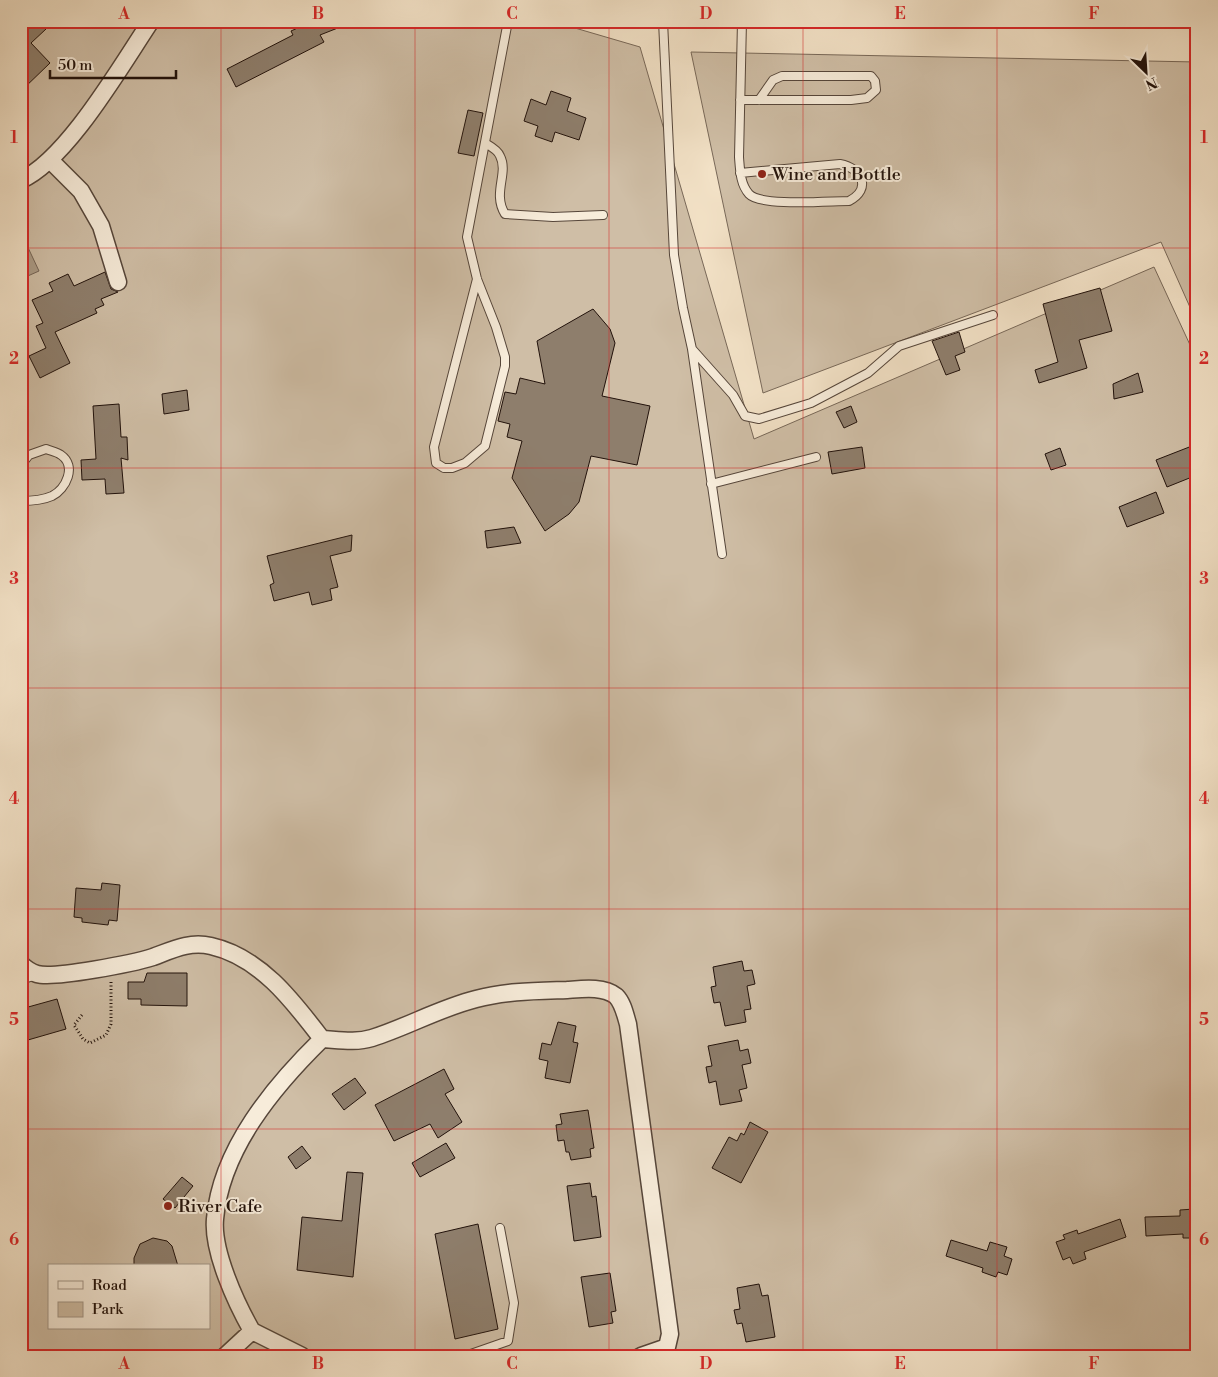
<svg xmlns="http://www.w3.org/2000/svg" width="1218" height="1377" font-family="'Libre Bodoni',serif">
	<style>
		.green { fill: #cfbea6; stroke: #786858; fill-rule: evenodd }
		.water { fill: #ab9b86; stroke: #746455 }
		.building { fill: #8e7e6c; stroke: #22120b }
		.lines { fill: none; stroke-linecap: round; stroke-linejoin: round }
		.service-casing { stroke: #56463a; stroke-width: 10 }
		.minor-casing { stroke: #56463a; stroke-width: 19 }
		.path { stroke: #22120b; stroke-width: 3; stroke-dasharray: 1 2.5; stroke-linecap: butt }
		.service { stroke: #f7ecda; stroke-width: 8 }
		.minor { stroke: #f7ecda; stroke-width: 16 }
		.grid { fill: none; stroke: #d62828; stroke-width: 1; stroke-opacity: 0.55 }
		.poi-dot { fill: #8f2418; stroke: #f7ecda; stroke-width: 2 }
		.labels { text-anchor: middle; stroke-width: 4; stroke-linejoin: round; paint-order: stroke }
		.poi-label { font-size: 18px; fill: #22120b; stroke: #f7ecda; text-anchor: start }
		.neatline { fill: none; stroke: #d62828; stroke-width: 2 }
		.grid-label { font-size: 16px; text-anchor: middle; font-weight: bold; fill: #d62828 }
	</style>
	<rect width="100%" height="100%" fill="#f2e1c6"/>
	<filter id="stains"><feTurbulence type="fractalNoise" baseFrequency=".004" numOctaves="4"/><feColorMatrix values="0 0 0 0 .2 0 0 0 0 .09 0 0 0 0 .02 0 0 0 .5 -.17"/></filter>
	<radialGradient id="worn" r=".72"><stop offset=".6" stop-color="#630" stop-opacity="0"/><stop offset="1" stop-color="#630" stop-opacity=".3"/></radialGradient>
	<!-- green -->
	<path class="green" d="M 21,21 L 551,21 L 640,47 L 754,439 L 1154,267 L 1197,360 L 1197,1356 L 21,1356 ZM 49,1266 L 209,1266 L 209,1328 L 49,1328 Z
		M 691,52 L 1197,62 L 1197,323 L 1161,242 L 763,393 Z"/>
	<!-- water -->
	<path class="water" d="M 24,239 L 39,271 L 21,279 L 21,240 Z"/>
	<!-- building -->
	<path class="building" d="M 21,21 L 38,21 L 46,29 L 31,43 L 50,63 L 21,91 Z
		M 313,21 L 353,22 L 320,35 L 324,42 L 236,87 L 227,69 L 293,35 L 291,31 Z
		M 551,91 L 571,98 L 567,111 L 586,118 L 579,140 L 555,132 L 552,142 L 535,136 L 538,126 L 524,121 L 531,99 L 546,105 Z
		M 468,110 L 483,113 L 474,156 L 458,153 Z
		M 105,272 L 111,289 L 118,292 L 101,299 L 104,305 L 95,309 L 97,313 L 55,332 L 70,363 L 40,378 L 29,356 L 46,348 L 36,326 L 43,323 L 32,300 L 53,291 L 49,283 L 68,274 L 74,286 Z
		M 1100,288 L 1112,331 L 1079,340 L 1087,368 L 1039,383 L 1035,370 L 1058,362 L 1043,304 Z
		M 593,309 L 610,329 L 615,343 L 602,396 L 650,406 L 637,465 L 591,456 L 579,502 L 569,514 L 545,531 L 512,478 L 522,441 L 507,437 L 510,424 L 498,421 L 505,392 L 516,394 L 520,378 L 545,384 L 537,341 Z
		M 959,332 L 965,352 L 955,356 L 960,370 L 946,375 L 932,341 Z
		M 1138,373 L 1143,392 L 1114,399 L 1113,384 Z
		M 187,390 L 189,410 L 164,414 L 162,394 Z
		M 119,404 L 121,437 L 127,437 L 128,460 L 121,458 L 124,493 L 106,494 L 105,479 L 82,480 L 81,460 L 96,459 L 93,406 Z
		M 851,406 L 857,422 L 844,428 L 836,412 Z
		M 1197,444 L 1197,475 L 1167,487 L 1156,460 Z
		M 862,447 L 865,468 L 832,474 L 828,452 Z
		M 1060,448 L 1066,465 L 1051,470 L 1045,454 Z
		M 1156,492 L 1164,513 L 1127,527 L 1119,507 Z
		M 514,527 L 521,543 L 487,548 L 485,531 Z
		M 352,535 L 351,551 L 330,556 L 338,587 L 330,589 L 332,600 L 312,605 L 309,592 L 274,601 L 270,585 L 274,583 L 267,556 Z
		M 102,883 L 120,885 L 117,921 L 109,920 L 108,925 L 82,922 L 82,918 L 74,917 L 76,888 L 101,890 Z
		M 742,961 L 744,971 L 752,970 L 755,984 L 747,986 L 751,1009 L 744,1010 L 746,1022 L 725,1026 L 720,1002 L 714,1003 L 711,987 L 716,986 L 713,967 Z
		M 147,973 L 187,973 L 187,1006 L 141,1005 L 141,999 L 128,999 L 128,982 L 144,982 Z
		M 57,999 L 66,1029 L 21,1042 L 21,1009 Z
		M 558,1022 L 576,1026 L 573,1042 L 578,1043 L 570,1083 L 545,1078 L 548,1061 L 539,1059 L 542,1043 L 551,1045 Z
		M 738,1040 L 740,1051 L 748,1049 L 751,1063 L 742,1065 L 747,1088 L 739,1090 L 742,1101 L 720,1105 L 716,1081 L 709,1083 L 706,1067 L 712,1066 L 708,1046 Z
		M 444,1069 L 454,1089 L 445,1094 L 462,1122 L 438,1138 L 430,1124 L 394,1141 L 375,1105 Z
		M 355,1078 L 366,1093 L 344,1110 L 332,1094 Z
		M 588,1110 L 594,1148 L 590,1149 L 591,1157 L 571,1160 L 569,1152 L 566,1152 L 564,1140 L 558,1141 L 556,1125 L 562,1124 L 560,1114 Z
		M 750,1122 L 768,1132 L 741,1183 L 712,1168 L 729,1137 L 737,1141 L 741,1133 L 744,1135 Z
		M 446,1143 L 455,1158 L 420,1177 L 412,1163 Z
		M 302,1146 L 311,1158 L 296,1169 L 288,1157 Z
		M 347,1172 L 363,1173 L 353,1277 L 297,1270 L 302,1217 L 342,1221 Z
		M 182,1177 L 193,1186 L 175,1208 L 163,1199 Z
		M 590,1183 L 592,1197 L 596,1196 L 601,1237 L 574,1241 L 567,1186 Z
		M 1194,1209 L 1194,1215 L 1197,1215 L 1197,1238 L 1183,1238 L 1183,1234 L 1146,1236 L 1145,1217 L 1180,1216 L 1180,1210 Z
		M 1120,1219 L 1126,1237 L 1084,1252 L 1086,1259 L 1073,1264 L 1070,1257 L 1063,1260 L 1056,1242 L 1065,1239 L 1063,1235 L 1077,1230 L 1078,1234 Z
		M 478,1224 L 498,1329 L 455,1339 L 435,1234 Z
		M 153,1238 L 167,1241 L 172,1246 L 178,1266 L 134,1266 L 134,1258 L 140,1244 Z
		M 951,1240 L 987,1251 L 990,1242 L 1007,1247 L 1004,1256 L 1012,1259 L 1007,1275 L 998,1272 L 996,1277 L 982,1272 L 983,1268 L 946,1256 Z
		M 610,1273 L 616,1311 L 611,1312 L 613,1323 L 589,1327 L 581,1277 Z
		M 759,1284 L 762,1296 L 768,1295 L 775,1337 L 746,1342 L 742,1323 L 737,1324 L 734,1310 L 740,1309 L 737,1288 Z"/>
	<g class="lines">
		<!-- service casing -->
		<g class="service-casing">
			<path id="service" d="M 663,21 L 674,255 L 683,308 L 692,349 L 733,395 L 745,416 L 759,419 L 811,403 L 868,373 L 899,346 L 993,315
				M 740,100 L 851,100 L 867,98 L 876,90 L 875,81 L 871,76 L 782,76 L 773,80 L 759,100
				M 485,143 C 490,146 498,150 500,156 C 509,173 492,193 505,214 L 553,217 L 603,215
				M 740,173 L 840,164 C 862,168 872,189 849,201 C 829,201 761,207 749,194 C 740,184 740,169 739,157 L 742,21
				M 477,279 L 434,447 L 436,463 L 444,468 L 452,468 L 465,463 L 485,446 L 505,366 L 505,357 L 496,327 L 477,279 L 467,237 L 508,21
				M 692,349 L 722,554
				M 21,465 L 29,455 L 46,449 C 51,451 57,452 61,455 C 77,466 66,489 52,496 C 43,500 31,501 21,501
				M 711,484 L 816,457
				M 21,980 L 36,975
				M 465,1356 L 508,1341 L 514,1303 L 500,1228"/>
		</g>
		<!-- minor casing -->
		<g class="minor-casing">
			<path id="minor" d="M 50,160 L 81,191 L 101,226 L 118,282
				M 21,180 C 67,160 122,64 151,21
				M 21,964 C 26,969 30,972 37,974 C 54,979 134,963 153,957 C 172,950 189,941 211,946 C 260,957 293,1001 322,1039 C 339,1040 356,1043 372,1038 C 407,1027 440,1008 476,999 C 506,991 536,991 567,990 C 582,989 603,986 616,996 C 623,1003 625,1014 628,1024 L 670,1334 L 667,1347 L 641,1356
				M 252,1331 L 302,1356
				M 225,1356 L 252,1331 C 236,1303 212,1251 215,1219 C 221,1149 274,1086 322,1039"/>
		</g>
		<!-- path -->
		<path class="path" d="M 82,1015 L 74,1025 L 83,1039 L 90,1043 L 106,1035 L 111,1024 L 111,981"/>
		<!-- service -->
		<use href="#service" class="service"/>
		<!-- minor -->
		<use href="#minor" class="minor"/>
	</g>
	<!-- grid -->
	<path class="grid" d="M 221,21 L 221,1356M 415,21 L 415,1356M 609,21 L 609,1356M 803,21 L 803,1356M 997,21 L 997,1356M 21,248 L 1197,248M 21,468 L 1197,468M 21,688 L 1197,688M 21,909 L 1197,909M 21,1129 L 1197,1129"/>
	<!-- markers -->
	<g class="poi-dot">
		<circle cx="762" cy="174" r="5"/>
		<circle cx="168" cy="1206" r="5"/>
	</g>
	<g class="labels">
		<!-- poi labels -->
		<g class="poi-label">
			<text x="772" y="180">Wine and Bottle</text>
			<text x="178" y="1212">River Cafe</text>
		</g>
	</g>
	<!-- margin -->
	<rect width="1218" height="1377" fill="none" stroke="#f2e1c6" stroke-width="55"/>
	<!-- legend -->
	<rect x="48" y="1264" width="162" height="65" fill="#f7ecda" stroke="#a29587"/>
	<rect x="58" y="1281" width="25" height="8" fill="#f7ecda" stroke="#a29587"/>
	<text x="92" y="1290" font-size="15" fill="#22120b">Road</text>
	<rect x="58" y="1302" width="25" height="15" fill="#cfbea6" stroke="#a29587"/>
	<text x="92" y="1314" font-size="15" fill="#22120b">Park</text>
	<!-- north arrow -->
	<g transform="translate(1146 72) rotate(155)" stroke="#f7ecda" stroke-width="4" paint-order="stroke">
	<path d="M0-4L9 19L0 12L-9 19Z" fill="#22120b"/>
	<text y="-8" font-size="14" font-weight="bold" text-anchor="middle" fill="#22120b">N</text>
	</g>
	<!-- scale -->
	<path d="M50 70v8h126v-8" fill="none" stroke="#22120b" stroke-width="2.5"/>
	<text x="58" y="70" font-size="15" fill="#22120b" stroke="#f7ecda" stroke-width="4" paint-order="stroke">50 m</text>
	<rect x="28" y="28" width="1162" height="1322" class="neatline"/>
	<g class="grid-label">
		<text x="124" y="19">A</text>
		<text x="318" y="19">B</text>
		<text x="512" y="19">C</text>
		<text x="706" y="19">D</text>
		<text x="900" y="19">E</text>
		<text x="1094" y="19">F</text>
		<text x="14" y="143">1</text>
		<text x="1204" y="143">1</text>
		<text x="14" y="364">2</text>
		<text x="1204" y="364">2</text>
		<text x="14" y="584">3</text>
		<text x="1204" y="584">3</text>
		<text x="14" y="804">4</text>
		<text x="1204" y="804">4</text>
		<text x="14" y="1025">5</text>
		<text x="1204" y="1025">5</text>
		<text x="14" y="1245">6</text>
		<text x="1204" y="1245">6</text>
		<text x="124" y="1369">A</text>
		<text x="318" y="1369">B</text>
		<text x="512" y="1369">C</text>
		<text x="706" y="1369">D</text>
		<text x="900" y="1369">E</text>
		<text x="1094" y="1369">F</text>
	</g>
	<rect width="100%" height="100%" filter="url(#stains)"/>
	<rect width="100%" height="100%" fill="url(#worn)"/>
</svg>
